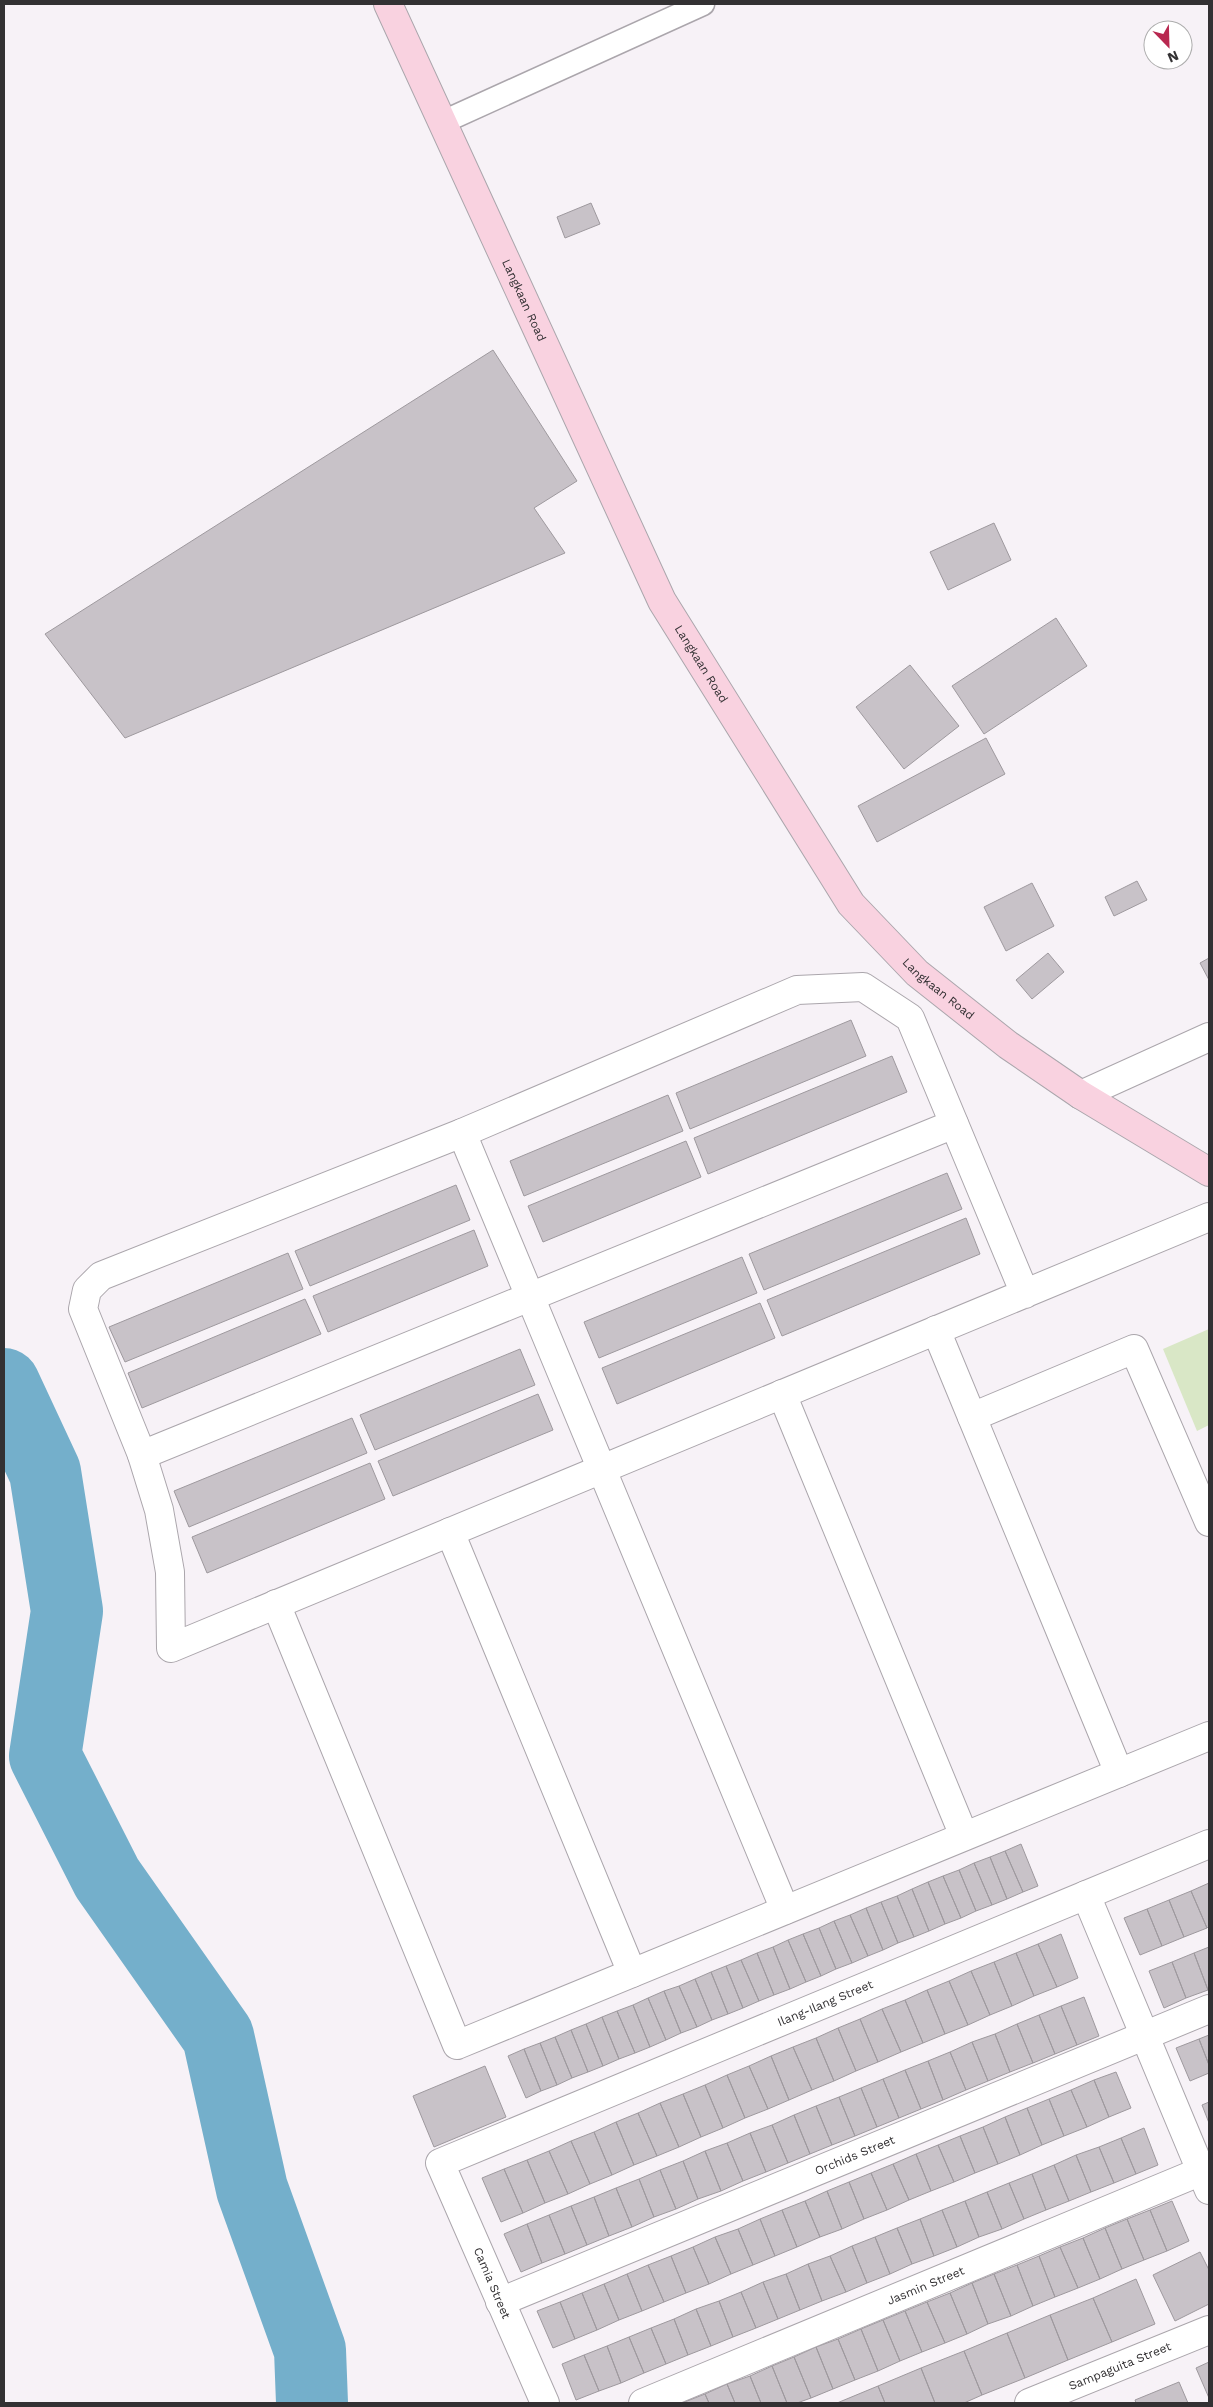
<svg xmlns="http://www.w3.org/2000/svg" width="1213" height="2407" font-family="'Work Sans',sans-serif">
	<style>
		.green { fill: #d9e7c6 }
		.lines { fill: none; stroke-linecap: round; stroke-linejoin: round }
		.river { stroke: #74afcb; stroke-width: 72 }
		.building { fill: #c8c2c8; stroke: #9e999e }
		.lane-casing { stroke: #aba6ac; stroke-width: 25 }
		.street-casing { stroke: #aba6ac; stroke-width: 30 }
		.secondary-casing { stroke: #aba6ac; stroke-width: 30 }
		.lane { stroke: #fff; stroke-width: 22 }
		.street { stroke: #fff; stroke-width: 28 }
		.secondary { stroke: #f9d2e0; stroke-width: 28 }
		.labels { text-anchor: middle; stroke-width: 4; stroke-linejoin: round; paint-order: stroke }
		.street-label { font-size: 12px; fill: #333133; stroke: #fff }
	</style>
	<rect width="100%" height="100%" fill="#f7f2f7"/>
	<!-- green -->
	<path class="green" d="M 1209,1329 L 1209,1425 L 1197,1431 L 1163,1349 Z"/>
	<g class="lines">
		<!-- river -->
		<path class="river" d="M 4,1384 L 45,1472 L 67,1611 L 45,1756 L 107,1878 L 218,2036 L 252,2189 L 310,2350 L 312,2403"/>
	</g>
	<!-- building -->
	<path class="building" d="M 591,203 L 600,224 L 565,238 L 557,217 Z
		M 493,350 L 577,481 L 534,508 L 565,553 L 125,738 L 45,634 Z
		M 994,523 L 1011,560 L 948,590 L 930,552 Z
		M 1056,618 L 1087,666 L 984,734 L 952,686 Z
		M 910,665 L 959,726 L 904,769 L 856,707 Z
		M 986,738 L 1005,774 L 877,842 L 858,806 Z
		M 1137,881 L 1147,900 L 1114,916 L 1105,897 Z
		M 1032,883 L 1054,926 L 1006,951 L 984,907 Z
		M 1048,953 L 1064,972 L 1032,999 L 1016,980 Z
		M 1209,958 L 1209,980 L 1200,963 Z
		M 851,1020 L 866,1056 L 690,1129 L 676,1093 Z
		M 892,1056 L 907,1092 L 708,1174 L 694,1138 Z
		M 668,1095 L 683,1131 L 524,1196 L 510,1161 Z
		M 686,1141 L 701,1177 L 543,1242 L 528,1206 Z
		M 947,1173 L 962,1209 L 764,1290 L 749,1254 Z
		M 456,1185 L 470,1220 L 310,1286 L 295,1251 Z
		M 966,1218 L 980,1254 L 782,1336 L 767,1300 Z
		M 474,1230 L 488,1266 L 328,1332 L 313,1296 Z
		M 288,1253 L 303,1289 L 125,1362 L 109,1327 Z
		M 742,1257 L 757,1293 L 599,1358 L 584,1322 Z
		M 305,1299 L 321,1334 L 142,1408 L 128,1373 Z
		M 760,1303 L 775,1338 L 617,1404 L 602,1368 Z
		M 520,1349 L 535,1385 L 375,1450 L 360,1415 Z
		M 538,1394 L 553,1430 L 393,1496 L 378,1461 Z
		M 352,1418 L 367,1453 L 189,1527 L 174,1491 Z
		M 370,1463 L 385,1499 L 207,1573 L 192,1537 Z
		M 1021,1844 L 1038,1886 L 1023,1892 L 1005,1851 Z
		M 1005,1851 L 1023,1892 L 1007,1899 L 990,1857 Z
		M 990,1857 L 1007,1899 L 992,1905 L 974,1863 Z
		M 974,1863 L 992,1905 L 976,1911 L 959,1870 Z
		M 959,1870 L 976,1911 L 961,1918 L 943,1876 Z
		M 943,1876 L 961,1918 L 945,1924 L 928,1882 Z
		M 928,1882 L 945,1924 L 929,1931 L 912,1889 Z
		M 1209,1883 L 1209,1926 L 1207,1928 L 1191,1891 Z
		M 912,1889 L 929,1931 L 914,1937 L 897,1896 Z
		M 1191,1891 L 1207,1928 L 1184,1937 L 1169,1900 Z
		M 897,1896 L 914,1937 L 898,1943 L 881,1902 Z
		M 1169,1900 L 1184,1937 L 1162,1946 L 1147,1909 Z
		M 881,1902 L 898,1943 L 883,1950 L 866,1908 Z
		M 866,1908 L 883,1950 L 868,1956 L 850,1915 Z
		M 1147,1909 L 1162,1946 L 1140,1955 L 1124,1918 Z
		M 850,1915 L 868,1956 L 852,1963 L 834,1921 Z
		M 834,1921 L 852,1963 L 836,1969 L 819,1928 Z
		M 819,1928 L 836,1969 L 821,1976 L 803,1934 Z
		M 803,1934 L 821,1976 L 806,1982 L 788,1940 Z
		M 1061,1934 L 1078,1978 L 1057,1987 L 1038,1944 Z
		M 788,1940 L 806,1982 L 790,1989 L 773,1947 Z
		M 1038,1944 L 1057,1987 L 1034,1996 L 1016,1953 Z
		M 773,1947 L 790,1989 L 774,1995 L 757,1953 Z
		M 1209,1947 L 1209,1989 L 1208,1990 L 1194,1953 Z
		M 757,1953 L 774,1995 L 759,2001 L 741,1960 Z
		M 1016,1953 L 1034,1996 L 1012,2006 L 994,1962 Z
		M 1194,1953 L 1208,1990 L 1186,1998 L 1172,1962 Z
		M 741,1960 L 759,2001 L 743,2008 L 726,1966 Z
		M 994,1962 L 1012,2006 L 990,2015 L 971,1971 Z
		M 1172,1962 L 1186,1998 L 1164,2008 L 1149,1971 Z
		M 726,1966 L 743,2008 L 728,2014 L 711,1972 Z
		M 971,1971 L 990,2015 L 968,2025 L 949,1981 Z
		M 711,1972 L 728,2014 L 712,2020 L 695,1979 Z
		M 695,1979 L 712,2020 L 697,2027 L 679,1986 Z
		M 949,1981 L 968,2025 L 945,2034 L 927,1990 Z
		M 679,1986 L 697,2027 L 681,2033 L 664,1991 Z
		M 927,1990 L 945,2034 L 923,2043 L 905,2000 Z
		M 664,1991 L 681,2033 L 666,2040 L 648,1998 Z
		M 1084,1997 L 1099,2036 L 1077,2045 L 1061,2006 Z
		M 648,1998 L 666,2040 L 650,2047 L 633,2005 Z
		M 905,2000 L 923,2043 L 901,2052 L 882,2009 Z
		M 633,2005 L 650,2047 L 635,2053 L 617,2011 Z
		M 1061,2006 L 1077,2045 L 1055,2054 L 1039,2015 Z
		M 882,2009 L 901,2052 L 878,2062 L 860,2019 Z
		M 617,2011 L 635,2053 L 619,2059 L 602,2017 Z
		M 1039,2015 L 1055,2054 L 1033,2063 L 1017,2024 Z
		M 602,2017 L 619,2059 L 603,2066 L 586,2024 Z
		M 860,2019 L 878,2062 L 856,2071 L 838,2028 Z
		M 586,2024 L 603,2066 L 588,2072 L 571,2030 Z
		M 1017,2024 L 1033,2063 L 1010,2072 L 995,2034 Z
		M 838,2028 L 856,2071 L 834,2081 L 816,2038 Z
		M 571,2030 L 588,2072 L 572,2078 L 555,2037 Z
		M 995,2034 L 1010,2072 L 988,2081 L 972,2042 Z
		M 1209,2035 L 1209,2065 L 1199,2039 Z
		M 555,2037 L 572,2078 L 557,2085 L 540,2043 Z
		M 816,2038 L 834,2081 L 812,2090 L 793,2047 Z
		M 1199,2039 L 1209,2065 L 1209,2073 L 1190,2081 L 1176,2048 Z
		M 972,2042 L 988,2081 L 966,2090 L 950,2052 Z
		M 540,2043 L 557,2085 L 541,2091 L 524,2049 Z
		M 793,2047 L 812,2090 L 789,2100 L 771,2056 Z
		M 524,2049 L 541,2091 L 526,2098 L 508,2056 Z
		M 950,2052 L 966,2090 L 943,2100 L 928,2061 Z
		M 771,2056 L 789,2100 L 768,2109 L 749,2066 Z
		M 928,2061 L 943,2100 L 921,2109 L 905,2070 Z
		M 485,2066 L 506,2117 L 434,2147 L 413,2096 Z
		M 749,2066 L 768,2109 L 745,2118 L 727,2075 Z
		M 905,2070 L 921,2109 L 899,2118 L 883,2079 Z
		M 1116,2072 L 1131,2108 L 1109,2117 L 1094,2080 Z
		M 727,2075 L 745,2118 L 723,2128 L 705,2085 Z
		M 883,2079 L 899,2118 L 877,2127 L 861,2088 Z
		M 1094,2080 L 1109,2117 L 1087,2127 L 1071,2090 Z
		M 705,2085 L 723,2128 L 701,2137 L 683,2094 Z
		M 861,2088 L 877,2127 L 855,2136 L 839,2097 Z
		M 1071,2090 L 1087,2127 L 1064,2136 L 1049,2099 Z
		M 683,2094 L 701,2137 L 679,2147 L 660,2103 Z
		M 839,2097 L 855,2136 L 832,2145 L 816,2106 Z
		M 1049,2099 L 1064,2136 L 1042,2145 L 1027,2108 Z
		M 1209,2102 L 1209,2123 L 1202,2105 Z
		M 660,2103 L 679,2147 L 657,2156 L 638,2113 Z
		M 816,2106 L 832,2145 L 810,2154 L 794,2115 Z
		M 1027,2108 L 1042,2145 L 1020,2155 L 1005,2117 Z
		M 638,2113 L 657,2156 L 634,2165 L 616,2122 Z
		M 794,2115 L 810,2154 L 788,2163 L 772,2125 Z
		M 1005,2117 L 1020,2155 L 998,2164 L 983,2127 Z
		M 616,2122 L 634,2165 L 612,2175 L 594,2132 Z
		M 772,2125 L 788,2163 L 766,2172 L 750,2133 Z
		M 983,2127 L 998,2164 L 975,2173 L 960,2136 Z
		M 1144,2128 L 1158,2165 L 1136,2174 L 1121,2138 Z
		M 594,2132 L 612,2175 L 590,2184 L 571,2141 Z
		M 750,2133 L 766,2172 L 743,2181 L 727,2143 Z
		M 960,2136 L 975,2173 L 954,2182 L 938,2145 Z
		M 1121,2138 L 1136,2174 L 1114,2183 L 1099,2147 Z
		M 571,2141 L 590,2184 L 568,2194 L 549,2151 Z
		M 727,2143 L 743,2181 L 721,2191 L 705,2151 Z
		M 938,2145 L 954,2182 L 931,2191 L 916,2154 Z
		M 1099,2147 L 1114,2183 L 1091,2192 L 1076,2155 Z
		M 549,2151 L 568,2194 L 545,2203 L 527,2160 Z
		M 705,2151 L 721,2191 L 698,2199 L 683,2161 Z
		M 916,2154 L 931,2191 L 909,2200 L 893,2164 Z
		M 1076,2155 L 1091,2192 L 1069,2201 L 1054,2165 Z
		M 527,2160 L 545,2203 L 523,2213 L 504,2169 Z
		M 683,2161 L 698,2199 L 676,2209 L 660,2170 Z
		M 893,2164 L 909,2200 L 887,2210 L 871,2173 Z
		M 1054,2165 L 1069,2201 L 1046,2210 L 1032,2174 Z
		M 504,2169 L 523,2213 L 501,2222 L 482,2178 Z
		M 660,2170 L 676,2209 L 654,2217 L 639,2179 Z
		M 871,2173 L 887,2210 L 864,2219 L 849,2182 Z
		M 1032,2174 L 1046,2210 L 1024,2219 L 1009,2183 Z
		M 639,2179 L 654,2217 L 632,2227 L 616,2188 Z
		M 849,2182 L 864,2219 L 842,2229 L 827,2191 Z
		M 1009,2183 L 1024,2219 L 1002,2229 L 987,2192 Z
		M 616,2188 L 632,2227 L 609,2236 L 594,2197 Z
		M 827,2191 L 842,2229 L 820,2237 L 805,2201 Z
		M 987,2192 L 1002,2229 L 979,2237 L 965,2201 Z
		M 594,2197 L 609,2236 L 587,2245 L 571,2206 Z
		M 805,2201 L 820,2237 L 797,2247 L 782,2210 Z
		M 965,2201 L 979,2237 L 957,2247 L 942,2210 Z
		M 1172,2201 L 1189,2241 L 1167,2251 L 1150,2210 Z
		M 571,2206 L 587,2245 L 565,2254 L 549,2215 Z
		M 782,2210 L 797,2247 L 775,2256 L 760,2219 Z
		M 942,2210 L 957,2247 L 934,2256 L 920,2219 Z
		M 1150,2210 L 1167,2251 L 1144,2260 L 1127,2219 Z
		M 549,2215 L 565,2254 L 542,2263 L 527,2224 Z
		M 760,2219 L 775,2256 L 753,2265 L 738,2229 Z
		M 920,2219 L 934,2256 L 912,2264 L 897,2228 Z
		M 1127,2219 L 1144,2260 L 1122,2269 L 1105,2228 Z
		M 527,2224 L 542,2263 L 521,2272 L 504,2234 Z
		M 897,2228 L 912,2264 L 890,2274 L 875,2237 Z
		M 1105,2228 L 1122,2269 L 1100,2279 L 1083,2238 Z
		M 738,2229 L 753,2265 L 731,2274 L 715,2237 Z
		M 715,2237 L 731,2274 L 709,2284 L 693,2247 Z
		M 875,2237 L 890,2274 L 867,2283 L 852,2246 Z
		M 1083,2238 L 1100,2279 L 1078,2288 L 1060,2247 Z
		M 852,2246 L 867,2283 L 846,2292 L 830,2256 Z
		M 693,2247 L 709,2284 L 686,2293 L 671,2256 Z
		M 1060,2247 L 1078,2288 L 1055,2297 L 1039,2256 Z
		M 1200,2252 L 1209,2270 L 1209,2304 L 1175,2321 L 1153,2275 Z
		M 671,2256 L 686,2293 L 664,2302 L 648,2265 Z
		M 830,2256 L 846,2292 L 822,2301 L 808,2264 Z
		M 1039,2256 L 1055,2297 L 1033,2306 L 1017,2265 Z
		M 808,2264 L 822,2301 L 800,2310 L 786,2274 Z
		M 648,2265 L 664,2302 L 642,2311 L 627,2274 Z
		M 1017,2265 L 1033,2306 L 1011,2316 L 994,2274 Z
		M 627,2274 L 642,2311 L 619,2320 L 604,2284 Z
		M 786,2274 L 800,2310 L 778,2319 L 763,2282 Z
		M 994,2274 L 1011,2316 L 988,2324 L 972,2283 Z
		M 1136,2279 L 1155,2324 L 1112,2342 L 1093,2298 Z
		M 763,2282 L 778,2319 L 756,2328 L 741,2292 Z
		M 972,2283 L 988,2324 L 967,2334 L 950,2293 Z
		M 604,2284 L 619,2320 L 597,2330 L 582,2293 Z
		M 741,2292 L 756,2328 L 733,2337 L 719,2301 Z
		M 582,2293 L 597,2330 L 575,2339 L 560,2302 Z
		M 950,2293 L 967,2334 L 945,2343 L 927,2302 Z
		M 1093,2298 L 1112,2342 L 1068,2360 L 1050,2315 Z
		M 719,2301 L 733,2337 L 711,2346 L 696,2309 Z
		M 560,2302 L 575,2339 L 553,2348 L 537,2311 Z
		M 927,2302 L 945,2343 L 922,2352 L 905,2311 Z
		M 696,2309 L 711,2346 L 688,2355 L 674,2319 Z
		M 905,2311 L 922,2352 L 900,2361 L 883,2320 Z
		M 1050,2315 L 1068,2360 L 1025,2378 L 1007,2333 Z
		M 674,2319 L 688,2355 L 666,2364 L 651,2328 Z
		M 883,2320 L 900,2361 L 878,2371 L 861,2329 Z
		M 651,2328 L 666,2364 L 644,2373 L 629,2337 Z
		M 861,2329 L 878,2371 L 855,2380 L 838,2339 Z
		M 1007,2333 L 1025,2378 L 982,2395 L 964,2351 Z
		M 629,2337 L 644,2373 L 621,2383 L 607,2346 Z
		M 838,2339 L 855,2380 L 833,2389 L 816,2347 Z
		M 607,2346 L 621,2383 L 599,2391 L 584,2355 Z
		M 816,2347 L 833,2389 L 811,2398 L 794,2357 Z
		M 964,2351 L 982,2395 L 964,2403 L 935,2403 L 921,2368 Z
		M 584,2355 L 599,2391 L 576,2400 L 562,2364 Z
		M 794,2357 L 811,2398 L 797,2403 L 787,2403 L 772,2366 Z
		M 1209,2362 L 1209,2398 L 1196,2368 Z
		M 772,2366 L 787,2403 L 761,2403 L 750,2376 Z
		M 921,2368 L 935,2403 L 885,2403 L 878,2386 Z
		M 750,2376 L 761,2403 L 735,2403 L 727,2384 Z
		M 1179,2382 L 1188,2403 L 1136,2403 L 1135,2400 Z
		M 727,2384 L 735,2403 L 709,2403 L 705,2394 Z
		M 878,2386 L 885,2403 L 837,2403 Z
		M 705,2394 L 709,2403 L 682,2403 Z"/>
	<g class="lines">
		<!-- lane casing -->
		<g class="lane-casing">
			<path id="lane" d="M 443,122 L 703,4"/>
		</g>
		<!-- street casing -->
		<g class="street-casing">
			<g id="street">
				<path d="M 1081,1095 L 1209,1037"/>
				<path d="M 462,1133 L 785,1910"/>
				<path d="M 1025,1294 L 910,1018 L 863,987 L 797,990 L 462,1133 L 101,1276 L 87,1290 L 83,1309 L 142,1455 L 159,1510 L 170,1572 L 171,1648 L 1209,1217"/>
				<path d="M 936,1330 L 1119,1773"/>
				<path d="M 782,1394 L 964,1836"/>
				<path d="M 972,1417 L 1134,1349 L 1209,1522"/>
				<path d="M 142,1455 L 954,1124"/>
				<path d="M 450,1532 L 632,1973"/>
				<path d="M 276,1604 L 457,2045 L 1209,1736"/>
				<path d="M 1086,1895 L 1209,2190"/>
				<path id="s1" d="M 500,2302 L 1209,2009"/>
				<path id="s2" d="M 545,2403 L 440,2163 L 1209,1844"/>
				<path id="s3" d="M 643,2403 L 1209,2168"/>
				<path id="s4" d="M 1029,2403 L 1209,2330"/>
			</g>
		</g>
		<!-- secondary casing -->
		<g class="secondary-casing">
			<g id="secondary">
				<path id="s5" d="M 388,4 L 662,601 L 851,904 L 917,973 L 1008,1045 L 1081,1095 L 1209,1172"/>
			</g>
		</g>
		<!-- lane -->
		<use href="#lane" class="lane"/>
		<!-- street -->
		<use href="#street" class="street"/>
		<!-- secondary -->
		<use href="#secondary" class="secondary"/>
	</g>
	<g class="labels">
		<!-- street labels -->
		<g class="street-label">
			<text dy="4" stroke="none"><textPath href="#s5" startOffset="326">Langkaan Road</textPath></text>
			<text dy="4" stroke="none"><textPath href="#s5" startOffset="731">Langkaan Road</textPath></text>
			<text dy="4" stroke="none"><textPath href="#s5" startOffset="1136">Langkaan Road</textPath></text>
			<text dy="4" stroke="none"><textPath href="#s2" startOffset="679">Ilang-Ilang Street</textPath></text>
			<text dy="4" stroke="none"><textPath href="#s1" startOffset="384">Orchids Street</textPath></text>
			<text transform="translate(492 2283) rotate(67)" y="4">Camia Street</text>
			<text dy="4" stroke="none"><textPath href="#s3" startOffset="306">Jasmin Street</textPath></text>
			<text dy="4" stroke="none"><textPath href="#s4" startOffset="98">Sampaguita Street</textPath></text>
		</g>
	</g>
	<!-- border -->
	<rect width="1213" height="2407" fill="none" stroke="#333133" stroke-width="10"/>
	<!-- north arrow -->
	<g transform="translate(1168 45) rotate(157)"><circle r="24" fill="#ffffff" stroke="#adadad"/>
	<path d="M0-4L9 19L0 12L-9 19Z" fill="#b82850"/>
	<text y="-8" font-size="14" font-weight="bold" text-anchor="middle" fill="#333133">N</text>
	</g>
</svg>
